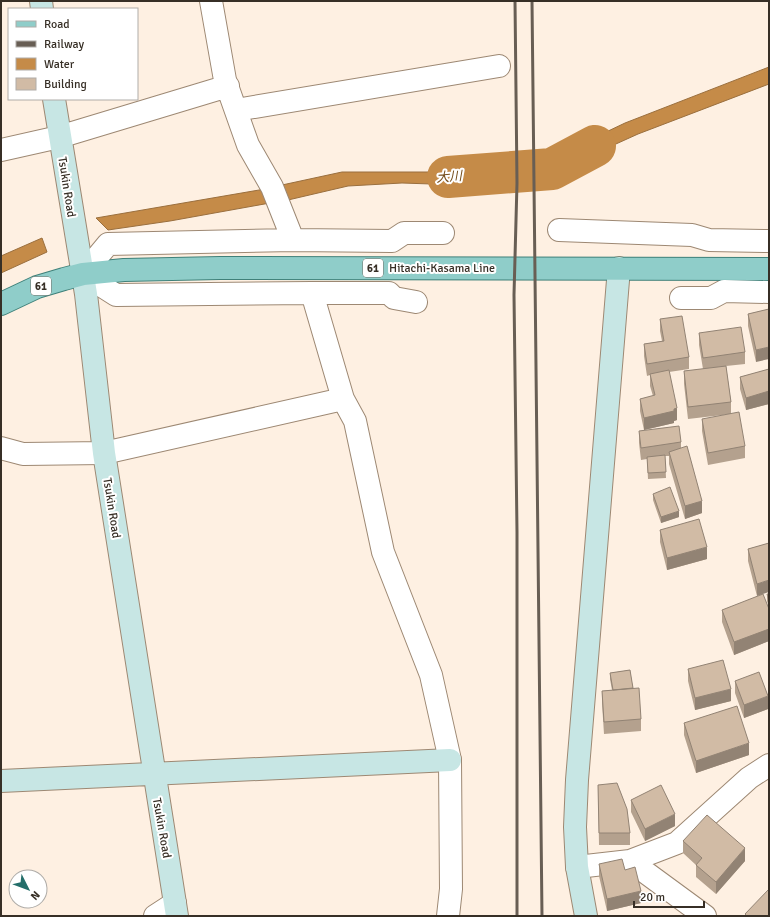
<svg xmlns="http://www.w3.org/2000/svg" width="770" height="917" font-family="Signika,'Noto Sans JP',sans-serif">
	<style>
		.water { fill: #c58b48; stroke: #9a6f3e }
		.lines { fill: none; stroke-linecap: round; stroke-linejoin: round }
		.river { stroke: #c58b48; stroke-width: 42 }
		.street-casing { stroke: #9d8873; stroke-width: 24 }
		.secondary-casing { stroke: #9d8873; stroke-width: 24 }
		.primary-casing { stroke: #3f8079; stroke-width: 24 }
		.street { stroke: #fff; stroke-width: 22 }
		.secondary { stroke: #c7e6e4; stroke-width: 22 }
		.primary { stroke: #8fcdc9; stroke-width: 22 }
		.rail { stroke: #685e54; stroke-width: 3 }
		.wall { fill: #b4a18e }
		.shaded-wall { fill: #928374 }
		.building { fill: #d1bba5; stroke: #928374 }
		.labels { text-anchor: middle; stroke-width: 4; stroke-linejoin: round; paint-order: stroke }
		.shield { fill: #fff; stroke: #736d67; stroke-width: 1 }
		.shield-label { font-size: 11px; font-weight: bold; fill: #372f26 }
		.street-label { font-size: 12px; fill: #372f26; stroke: #fff }
		.water-label { font-size: 13px; font-style: italic; fill: #754d1b; stroke: #fff }
	</style>
	<rect width="100%" height="100%" fill="#fef0e2"/>
	<!-- water -->
	<path class="water" d="M 769,67 L 769,84 L 638,134 L 543,177 L 544,158 L 560,154 L 625,123 Z
		M 506,159 L 505,175 L 488,175 L 461,185 L 402,183 L 348,186 L 288,200 L 282,185 L 342,172 L 460,172 L 492,160 Z
		M 265,189 L 270,203 L 170,221 L 108,230 L 96,218 Z
		M 42,238 L 47,252 L 1,273 L 1,256 Z"/>
	<g class="lines">
		<!-- river -->
		<path class="river" d="M 448,177 L 552,169 L 595,146"/>
		<!-- street casing -->
		<g class="street-casing">
			<path id="street" d="M 211,1 L 225,80 L 248,145 L 272,187 L 293,240 L 108,244 L 83,274 L 116,295 L 312,293 L 343,399 L 355,421 L 383,552 L 431,675 L 450,760 L 451,889 L 448,916
				M 236,110 L 499,66
				M 1,150 L 59,137 L 228,86
				M 559,230 L 692,235 L 709,240 L 769,241
				M 293,240 L 392,241 L 404,233 L 443,233
				M 312,293 L 389,293 L 394,298 L 416,302
				M 681,298 L 711,298 L 724,291 L 769,292
				M 1,448 L 23,454 L 104,453 L 343,399
				M 630,861 L 705,916
				M 577,867 L 630,861 L 677,843 L 749,778 L 769,765
				M 155,916 L 175,903"/>
		</g>
		<!-- secondary casing -->
		<g class="secondary-casing">
			<path id="secondary" d="M 41,1 L 42,9
				M 54,99 L 86,294 L 104,453 L 177,916
				M 1,781 L 450,760
				M 586,916 L 577,867 L 575,827 L 577,780 L 619,268"/>
		</g>
		<!-- primary casing -->
		<g class="primary-casing">
			<path id="primary" d="M 1,304 L 37,287 L 64,279 L 83,274 L 124,270 L 220,268 L 769,269"/>
		</g>
		<!-- street -->
		<use href="#street" class="street"/>
		<!-- secondary -->
		<use href="#secondary" class="secondary"/>
		<!-- primary -->
		<use href="#primary" class="primary"/>
		<!-- rail -->
		<path class="rail" d="M 515,1 L 517,183 L 514,295 L 517,532 L 517,916
			M 532,1 L 542,916"/>
	</g>
	<!-- wall -->
	<path class="wall" d="M 769,309 L 756,362 L 748,326 L 748,314 Z
		M 660,319 L 689,357 L 689,369 L 669,372 L 677,420 L 674,421 L 674,423 L 644,430 L 640,411 L 640,399 L 653,396 L 650,386 L 650,375 L 647,376 L 644,356 L 644,344 L 662,341 L 660,331 Z
		M 699,333 L 745,352 L 745,364 L 726,366 L 731,402 L 731,414 L 688,419 L 684,384 L 684,371 L 703,369 L 699,345 Z
		M 769,369 L 769,404 L 746,410 L 740,389 L 740,377 Z
		M 702,419 L 745,446 L 745,458 L 708,465 L 702,431 Z
		M 639,431 L 681,442 L 681,448 L 702,513 L 685,519 L 669,464 L 669,456 L 665,456 L 666,478 L 648,479 L 647,459 L 641,460 L 639,443 Z
		M 653,494 L 679,517 L 661,523 L 653,500 Z
		M 660,530 L 707,559 L 667,570 L 660,542 Z
		M 769,543 L 757,596 L 748,561 L 748,549 Z
		M 767,594 L 769,594 L 769,607 L 767,601 Z
		M 769,609 L 769,641 L 734,655 L 722,622 L 722,610 Z
		M 688,669 L 731,701 L 695,710 L 688,681 Z
		M 630,670 L 633,689 L 641,719 L 641,731 L 604,734 L 602,703 L 602,691 L 612,690 L 610,679 L 610,673 Z
		M 735,681 L 768,709 L 744,718 L 735,693 Z
		M 684,723 L 749,755 L 696,773 L 684,735 Z
		M 598,785 L 630,833 L 630,845 L 599,845 Z
		M 631,800 L 675,826 L 645,841 L 631,812 Z
		M 683,841 L 745,861 L 716,894 L 696,877 L 696,865 L 683,853 Z
		M 599,864 L 625,870 L 641,903 L 607,911 L 599,876 Z"/>
	<!-- shaded-wall -->
	<path class="shaded-wall" d="M 769,347 L 769,359 L 756,362 L 756,350 Z
		M 769,391 L 769,404 L 746,410 L 746,398 Z
		M 677,408 L 677,420 L 674,421 L 674,423 L 644,430 L 644,418 Z
		M 702,501 L 702,513 L 685,519 L 685,506 Z
		M 679,511 L 679,517 L 661,523 L 661,517 Z
		M 707,547 L 707,559 L 667,570 L 667,558 Z
		M 769,580 L 769,592 L 757,596 L 757,584 Z
		M 769,629 L 769,641 L 734,655 L 734,642 Z
		M 731,689 L 731,701 L 695,710 L 695,698 Z
		M 768,696 L 768,709 L 744,718 L 744,705 Z
		M 749,743 L 749,755 L 696,773 L 696,761 Z
		M 675,814 L 675,826 L 645,841 L 645,829 Z
		M 745,848 L 745,861 L 716,894 L 716,882 Z
		M 641,891 L 641,903 L 607,911 L 607,899 Z"/>
	<!-- building -->
	<path class="building" d="M 769,309 L 769,347 L 756,350 L 748,314 Z
		M 682,316 L 689,357 L 647,364 L 644,344 L 664,341 L 660,319 Z
		M 741,327 L 745,352 L 703,358 L 699,333 Z
		M 726,366 L 731,402 L 688,407 L 684,371 Z
		M 769,369 L 769,391 L 746,398 L 740,377 Z
		M 669,370 L 677,408 L 674,409 L 674,411 L 644,418 L 640,399 L 655,395 L 650,374 Z
		M 739,412 L 745,446 L 708,453 L 702,419 Z
		M 679,426 L 681,442 L 641,448 L 639,431 Z
		M 687,446 L 702,501 L 685,506 L 669,452 Z
		M 665,455 L 666,472 L 648,473 L 647,457 Z
		M 670,487 L 679,511 L 661,517 L 653,494 Z
		M 699,519 L 707,547 L 667,558 L 660,530 Z
		M 769,543 L 769,580 L 757,584 L 748,549 Z
		M 763,594 L 769,609 L 769,629 L 734,642 L 722,610 Z
		M 767,594 L 769,594 L 769,601 Z
		M 723,660 L 731,689 L 695,698 L 688,669 Z
		M 630,670 L 633,688 L 613,690 L 610,673 Z
		M 759,672 L 768,696 L 744,705 L 735,681 Z
		M 639,688 L 641,719 L 604,722 L 602,691 Z
		M 737,706 L 749,743 L 696,761 L 684,723 Z
		M 617,783 L 627,809 L 630,833 L 599,833 L 598,785 Z
		M 661,785 L 675,814 L 645,829 L 631,800 Z
		M 707,815 L 745,848 L 716,882 L 696,865 L 702,858 L 683,841 Z
		M 622,859 L 625,870 L 635,867 L 641,891 L 607,899 L 599,864 Z
		M 769,889 L 769,916 L 747,916 L 745,914 Z"/>
	<g class="labels">
		<!-- shield labels -->
		<g class="shield">
			<rect x="363" y="259" width="20" height="18" rx="3"/>
			<rect x="31" y="277" width="20" height="18" rx="3"/>
		</g>
		<g class="shield-label">
			<text x="373" y="272">61</text>
			<text x="41" y="290">61</text>
		</g>
		<!-- street labels -->
		<g class="street-label">
			<text transform="translate(67 187) rotate(81)" y="4">Tsukin Road</text>
			<text x="442" y="272">Hitachi-Kasama Line</text>
			<text transform="translate(112 508) rotate(81)" y="4">Tsukin Road</text>
			<text transform="translate(162 828) rotate(80)" y="4">Tsukin Road</text>
		</g>
		<!-- water labels -->
		<g class="water-label">
			<text transform="translate(449 176) rotate(-4)" y="5">大川</text>
		</g>
	</g>
	<!-- border -->
	<rect width="770" height="917" fill="none" stroke="#372f26" stroke-width="4"/>
	<!-- legend -->
	<rect x="8" y="8" width="130" height="92" fill="#ffffff" stroke="#afaca8"/>
	<rect x="16" y="21" width="20" height="6" fill="#8fcdc9" stroke="#afaca8"/>
	<text x="44" y="28" font-size="12" fill="#372f26">Road</text>
	<rect x="16" y="41" width="20" height="6" fill="#685e54" stroke="#afaca8"/>
	<text x="44" y="48" font-size="12" fill="#372f26">Railway</text>
	<rect x="16" y="58" width="20" height="12" fill="#c58b48" stroke="#afaca8"/>
	<text x="44" y="68" font-size="12" fill="#372f26">Water</text>
	<rect x="16" y="78" width="20" height="12" fill="#d1bba5" stroke="#afaca8"/>
	<text x="44" y="88" font-size="12" fill="#372f26">Building</text>
	<!-- north arrow -->
	<g transform="translate(28 889) rotate(132)"><circle r="19" fill="#ffffff" stroke="#afaca8"/>
	<path d="M0-3L7 15L0 10L-7 15Z" fill="#246e6a"/>
	<text y="-6" font-size="11" font-weight="bold" text-anchor="middle" fill="#372f26">N</text>
	</g>
	<!-- scale -->
	<path d="M634 901v6h70v-6" fill="none" stroke="#372f26" stroke-width="2"/>
	<text x="640" y="901" font-size="12" fill="#372f26" stroke="#ffffff" stroke-width="3" paint-order="stroke">20 m</text>
</svg>
